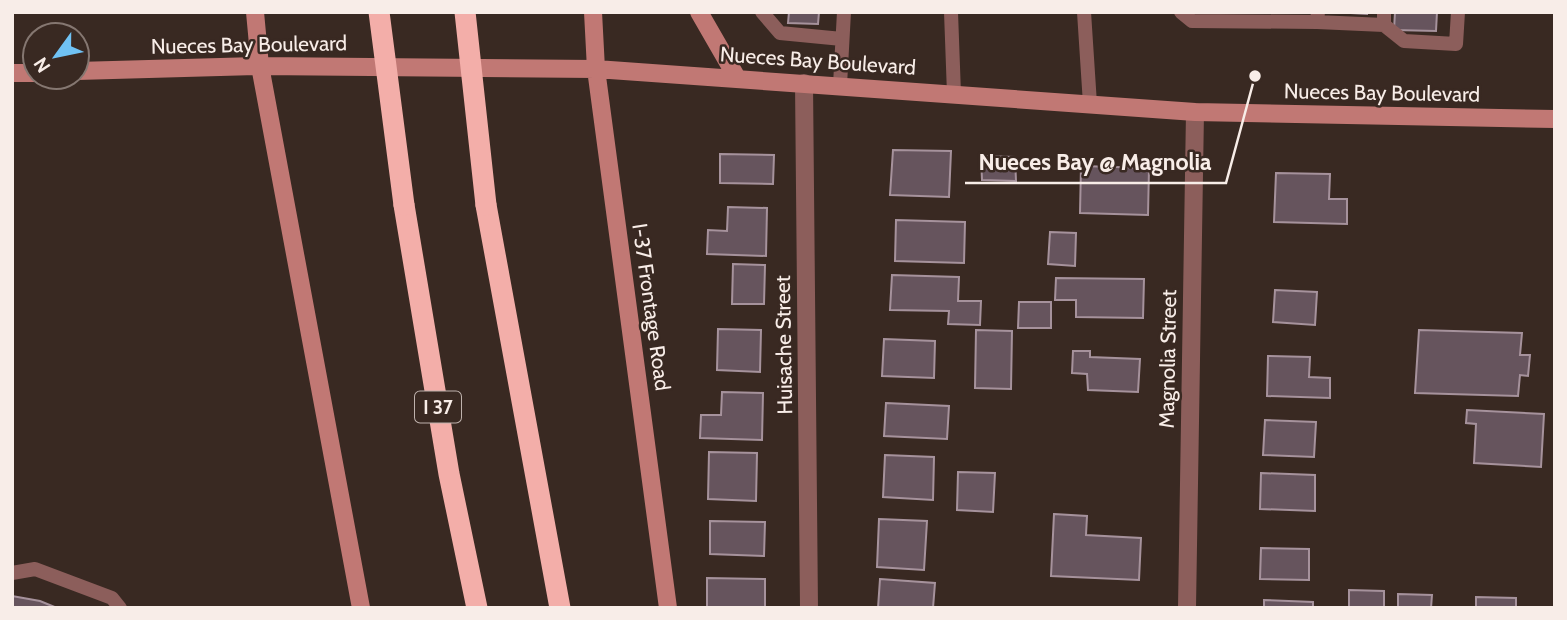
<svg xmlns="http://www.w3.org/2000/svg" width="1567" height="620" font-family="Cabin,sans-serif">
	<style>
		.building { fill: #66545d; stroke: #a6929c; stroke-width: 2 }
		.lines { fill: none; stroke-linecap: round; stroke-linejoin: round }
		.lane { stroke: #8c5e5b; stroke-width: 14 }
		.street { stroke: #8c5e5b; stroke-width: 18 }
		.secondary { stroke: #c17874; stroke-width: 18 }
		.highway { stroke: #f3aea9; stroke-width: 21 }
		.highway-bridge { stroke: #f3aea9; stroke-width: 21 }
		.labels { text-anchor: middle; stroke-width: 5; stroke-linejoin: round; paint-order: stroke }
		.shield { fill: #392922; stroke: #bfb2ad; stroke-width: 2 }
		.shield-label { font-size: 19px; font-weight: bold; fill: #f8ede8 }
		.street-label { font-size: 21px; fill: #f8ede8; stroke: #392922 }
		.leader { fill: none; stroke: #f8ede8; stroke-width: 2.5 }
		.callout-dot { fill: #f8ede8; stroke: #392922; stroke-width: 2.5 }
		.callout-label { font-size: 23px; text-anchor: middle; font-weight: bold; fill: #f8ede8; stroke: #392922; stroke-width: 5; stroke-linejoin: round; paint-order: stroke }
	</style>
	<rect width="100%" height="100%" fill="#392922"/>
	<!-- building -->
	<path class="building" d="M 789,12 L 819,12 L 818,24 L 788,23 Z
		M 1333,12 L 1367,12 L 1367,14 Z
		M 1395,12 L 1437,12 L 1436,31 L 1394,30 Z
		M 893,150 L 951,151 L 949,197 L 890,195 Z
		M 720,154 L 774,155 L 773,184 L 720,183 Z
		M 981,156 L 1015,157 L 1016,181 L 982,180 Z
		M 1081,166 L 1149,168 L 1148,215 L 1080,213 Z
		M 1276,173 L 1330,174 L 1329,199 L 1347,199 L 1347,224 L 1274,222 Z
		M 728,207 L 767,208 L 766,256 L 707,254 L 708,230 L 727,231 Z
		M 896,220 L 965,222 L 964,263 L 895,261 Z
		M 1050,232 L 1076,233 L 1075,266 L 1048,264 Z
		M 733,264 L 765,265 L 764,304 L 732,304 Z
		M 892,275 L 959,277 L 958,301 L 981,301 L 980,325 L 948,324 L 949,311 L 890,310 Z
		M 1056,278 L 1144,279 L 1143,318 L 1076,317 L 1076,300 L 1055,300 Z
		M 1275,290 L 1317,292 L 1315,325 L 1273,322 Z
		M 1019,302 L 1051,302 L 1051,328 L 1018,328 Z
		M 718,329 L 761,330 L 760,372 L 717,370 Z
		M 976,330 L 1012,331 L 1011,389 L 975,388 Z
		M 1419,330 L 1522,333 L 1520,355 L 1530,355 L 1528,376 L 1520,375 L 1518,396 L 1415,393 Z
		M 884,339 L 935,341 L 934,378 L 882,376 Z
		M 1073,351 L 1090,351 L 1090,357 L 1140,359 L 1138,392 L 1088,390 L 1087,374 L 1072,373 Z
		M 1268,356 L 1310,357 L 1309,377 L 1330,378 L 1330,398 L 1267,396 Z
		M 722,392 L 763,393 L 762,440 L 700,438 L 701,415 L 721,415 Z
		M 886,403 L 949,406 L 947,439 L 884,436 Z
		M 1467,410 L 1544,414 L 1541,467 L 1474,463 L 1476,424 L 1466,423 Z
		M 1265,420 L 1316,422 L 1314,457 L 1263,455 Z
		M 709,452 L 757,453 L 756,501 L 708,499 Z
		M 885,455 L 934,457 L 933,500 L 883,497 Z
		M 958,472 L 995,473 L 993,512 L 957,510 Z
		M 1261,473 L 1315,475 L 1315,511 L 1260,509 Z
		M 1054,514 L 1087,516 L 1086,535 L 1141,538 L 1139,580 L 1051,576 Z
		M 879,519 L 927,521 L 924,570 L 877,567 Z
		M 710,521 L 765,522 L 764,556 L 710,554 Z
		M 1261,548 L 1309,549 L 1309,580 L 1260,579 Z
		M 707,578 L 765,579 L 765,608 L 707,608 Z
		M 880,579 L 935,583 L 933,608 L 878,608 Z
		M 1349,590 L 1384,591 L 1384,608 L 1349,608 Z
		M 1398,594 L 1432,595 L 1431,608 L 1398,608 Z
		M 12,596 L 40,601 L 57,608 L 12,608 Z
		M 1476,597 L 1516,598 L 1516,608 L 1476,608 Z
		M 1264,600 L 1313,602 L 1313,608 L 1264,608 Z"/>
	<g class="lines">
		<!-- lane -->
		<path class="lane" d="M 762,12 L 780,33 L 842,39
			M 951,12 L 954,94
			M 1084,12 L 1090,104
			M 1181,12 L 1192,21 L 1317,22 L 1318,12
			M 1317,22 L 1384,25 L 1384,12
			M 1384,25 L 1404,41 L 1456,44 L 1458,12
			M 840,85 L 844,12
			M 12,573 L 35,569 L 112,598 L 120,608"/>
		<!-- street -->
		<path class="street" d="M 804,83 L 809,608
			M 1187,608 L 1195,112"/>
		<!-- secondary -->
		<path class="secondary" d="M 255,12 L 260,66 L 361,608
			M 593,12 L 596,69 L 668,608
			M 699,12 L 737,78
			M 77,71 L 260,66 L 596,69 L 1195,112 L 1555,119
			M 12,73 L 35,73"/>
		<!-- highway -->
		<path class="highway" d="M 404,205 L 449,474 L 477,608
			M 486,205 L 560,608"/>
		<!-- highway-bridge -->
		<path class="highway-bridge" d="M 379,12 L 404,205
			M 465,12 L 486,205"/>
	</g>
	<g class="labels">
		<!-- shield labels -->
		<rect class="shield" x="415" y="391.5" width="46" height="31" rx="5"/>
		<g class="shield-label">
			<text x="438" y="414">I 37</text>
		</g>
		<!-- street labels -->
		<g class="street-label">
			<text transform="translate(249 45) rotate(-1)" y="7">Nueces Bay Boulevard</text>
			<text transform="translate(818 61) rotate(4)" y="7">Nueces Bay Boulevard</text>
			<text transform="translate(1382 93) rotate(1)" y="7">Nueces Bay Boulevard</text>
			<text transform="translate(651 307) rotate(82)" y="7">I-37 Frontage Road</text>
			<text transform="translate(784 345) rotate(-91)" y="7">Huisache Street</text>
			<text transform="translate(1168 359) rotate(-89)" y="7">Magnolia Street</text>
		</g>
	</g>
	<!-- callouts -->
	<path class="leader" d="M1255 76L1226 183H965"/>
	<circle class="callout-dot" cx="1255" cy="76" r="7"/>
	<g class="callout-label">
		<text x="1095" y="170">Nueces Bay @ Magnolia</text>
	</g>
	<!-- border -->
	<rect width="1567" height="620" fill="none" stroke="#f8ede8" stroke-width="28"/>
	<!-- north arrow -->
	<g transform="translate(56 56) rotate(237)"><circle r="33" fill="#392922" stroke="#857771" stroke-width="2"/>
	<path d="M0-5L12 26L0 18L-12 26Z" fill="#70c2f4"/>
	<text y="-10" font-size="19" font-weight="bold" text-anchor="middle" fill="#f8ede8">N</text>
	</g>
</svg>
